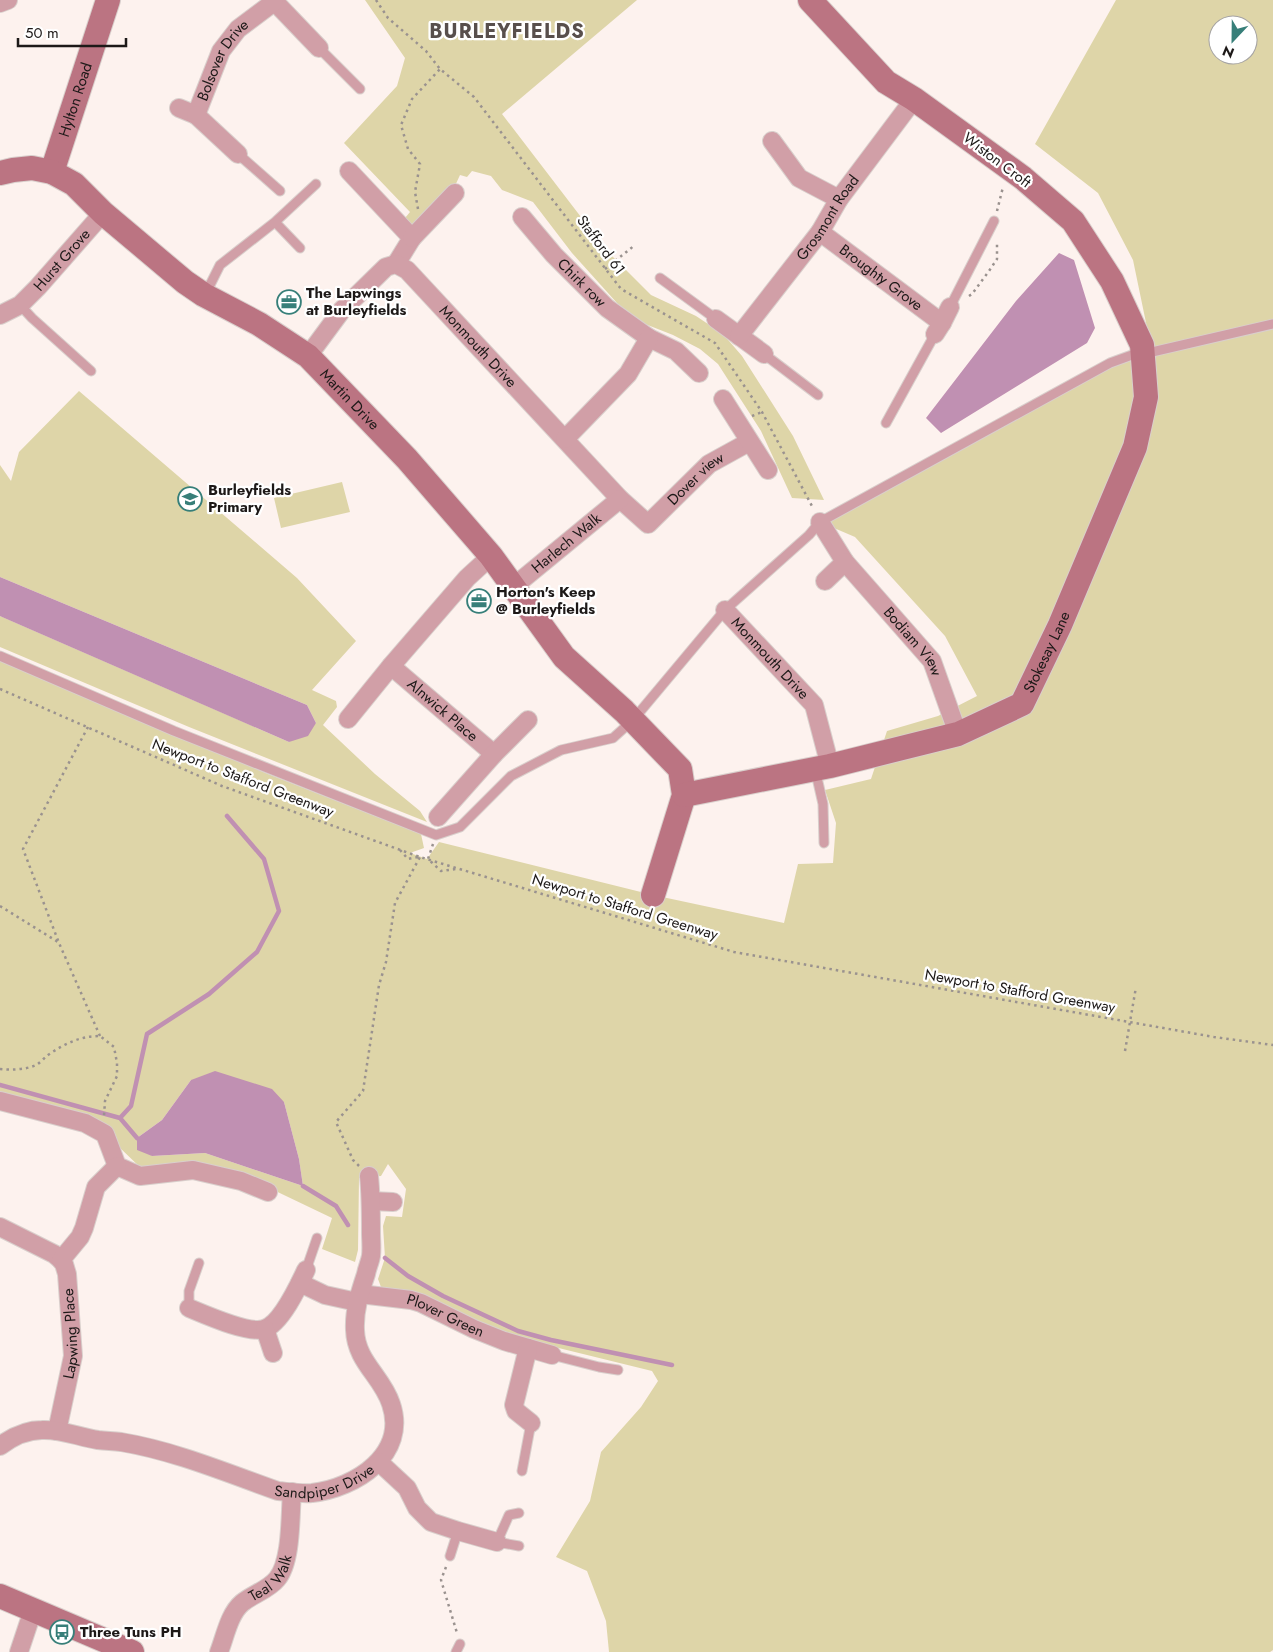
<svg xmlns="http://www.w3.org/2000/svg" width="1273" height="1652" font-family="Jost,sans-serif">
	<style>
		.green { fill: #ded5a8; fill-rule: evenodd }
		.water { fill: #c090b2 }
		.lines { fill: none; stroke-linecap: round; stroke-linejoin: round }
		.stream { stroke: #c090b2; stroke-width: 4.5 }
		.lane-casing { stroke: #d9cfcc; stroke-width: 11 }
		.street-casing { stroke: #d9cfcc; stroke-width: 20 }
		.secondary-casing { stroke: #d9cfcc; stroke-width: 26 }
		.path { stroke: #9a928f; stroke-width: 2.5; stroke-dasharray: 2.5 4; stroke-linecap: butt }
		.lane { stroke: #d19fa7; stroke-width: 9 }
		.street { stroke: #d19fa7; stroke-width: 18 }
		.secondary { stroke: #bb7482; stroke-width: 24 }
		.path-bridge { stroke: #9a928f; stroke-width: 2.5; stroke-dasharray: 2.5 4; stroke-linecap: butt }
		.labels { text-anchor: middle; stroke-width: 4.5; stroke-linejoin: round; paint-order: stroke }
		.street-label { font-size: 15px; fill: #1d1918; stroke: #fff }
		.poi-label { font-size: 15px; font-weight: bold; fill: #1d1918; stroke: #fff; text-anchor: start }
		.district-label { font-size: 20px; font-weight: bold; letter-spacing: 1px; fill: #584f4c; stroke: #fff }
	</style>
	<rect width="100%" height="100%" fill="#fdf2ee"/>
	<!-- green -->
	<path class="green" d="M 365,0 L 637,0 L 502,114 L 607,251 L 651,295 L 696,316 L 723,334 L 742,356 L 793,436 L 824,500 L 792,498 L 761,431 L 718,364 L 700,349 L 673,335 L 640,322 L 617,303 L 572,253 L 533,202 L 502,190 L 491,176 L 472,171 L 467,177 L 460,175 L 454,188 L 416,230 L 405,218 L 410,212 L 344,143 L 397,86 L 405,58 Z
		M 1116,0 L 1273,0 L 1273,1650 L 1270,1652 L 609,1652 L 606,1621 L 587,1571 L 556,1557 L 590,1501 L 601,1452 L 641,1407 L 658,1381 L 652,1371 L 514,1337 L 416,1293 L 381,1287 L 378,1279 L 385,1258 L 383,1226 L 386,1216 L 402,1217 L 406,1189 L 388,1164 L 381,1176 L 359,1178 L 358,1250 L 355,1262 L 322,1249 L 332,1218 L 263,1185 L 144,1171 L 118,1146 L 0,1096 L 0,660 L 268,774 L 421,834 L 424,848 L 410,853 L 427,859 L 439,842 L 653,895 L 784,923 L 798,864 L 833,863 L 836,823 L 825,790 L 871,779 L 887,731 L 938,716 L 977,696 L 945,636 L 855,537 L 820,522 L 1150,342 L 1133,260 L 1098,193 L 1035,144 ZM 1218,25 L 1248,25 L 1248,55 L 1218,55 ZM 191,1080 L 284,1102 L 299,1159 L 303,1186 L 205,1153 L 152,1156 L 137,1138 L 162,1120 Z
		M 79,391 L 297,578 L 356,641 L 312,690 L 336,701 L 337,707 L 323,725 L 375,774 L 420,811 L 427,822 L 189,727 L 0,647 L 0,616 L 289,742 L 316,723 L 307,705 L 0,577 L 0,465 L 11,481 L 19,452 Z
		M 342,482 L 350,512 L 281,528 L 274,498 Z"/>
	<!-- water -->
	<path class="water" d="M 1059,253 L 1074,260 L 1095,328 L 1087,343 L 941,433 L 926,418 L 1016,301 Z
		M 0,577 L 307,705 L 316,723 L 308,736 L 289,742 L 2,617 L 0,616 Z
		M 215,1071 L 272,1089 L 284,1102 L 299,1159 L 303,1186 L 205,1153 L 152,1156 L 137,1150 L 137,1138 L 162,1120 L 191,1080 Z"/>
	<g class="lines">
		<!-- stream -->
		<path class="stream" d="M 0,1085 L 120,1118 L 137,1138
			M 120,1118 L 131,1106 L 147,1034 L 209,994 L 257,952 L 279,911 L 264,859 L 227,816
			M 303,1186 L 336,1206 L 348,1225
			M 385,1258 L 408,1276 L 443,1296 L 518,1331 L 551,1340 L 672,1365"/>
		<!-- lane casing -->
		<g class="lane-casing">
			<path id="lane" d="M 319,48 L 360,89
				M 238,154 L 280,191
				M 275,222 L 316,184
				M 660,278 L 716,319
				M 205,295 L 220,265 L 275,222 L 300,248
				M 20,305 L 32,318 L 91,371
				M 950,307 L 994,221
				M 764,354 L 818,395
				M 886,423 L 935,334
				M 0,656 L 174,731 L 436,835 L 460,827 L 511,776 L 561,750 L 613,738 L 633,720 L 725,610 L 809,535 L 820,522 L 1110,363 L 1132,355 L 1152,352 L 1273,324
				M 815,769 L 823,804 L 824,843
				M 306,1270 L 317,1238
				M 189,1308 L 189,1291 L 199,1263
				M 552,1355 L 599,1367 L 618,1370
				M 522,1471 L 531,1423
				M 519,1513 L 509,1515 L 497,1542 L 519,1546
				M 450,1556 L 458,1531
				M 456,1652 L 460,1644"/>
		</g>
		<!-- street casing -->
		<g class="street-casing">
			<g id="street">
				<path d="M 273,0 L 319,48"/>
				<path d="M 0,3 L 8,0"/>
				<path id="s1" d="M 179,108 L 196,115 L 221,51 L 238,29 L 274,2"/>
				<path d="M 196,115 L 238,154"/>
				<path d="M 772,141 L 799,178 L 839,199"/>
				<path d="M 349,171 L 412,238 L 396,264"/>
				<path id="s2" d="M 522,217 L 554,255 L 607,308 L 649,338 L 676,351 L 699,373"/>
				<path id="s3" d="M 820,232 L 942,323"/>
				<path d="M 412,238 L 455,193"/>
				<path id="s4" d="M 0,315 L 20,305 L 38,287 L 103,213"/>
				<path d="M 716,319 L 764,354"/>
				<path d="M 935,334 L 942,323 L 950,307"/>
				<path id="s5" d="M 739,336 L 820,232 L 839,199 L 914,99"/>
				<path id="s6" d="M 308,356 L 342,310 L 386,267 L 396,264 L 407,270 L 620,499 L 648,524 L 709,464 L 749,442"/>
				<path d="M 723,399 L 768,470"/>
				<path d="M 565,439 L 628,374 L 649,338"/>
				<path id="s7" d="M 820,522 L 845,562 L 932,661 L 958,734"/>
				<path d="M 825,581 L 845,562"/>
				<path id="s8" d="M 513,587 L 620,499"/>
				<path id="s9" d="M 725,610 L 814,705 L 830,766"/>
				<path id="s10" d="M 391,666 L 494,754"/>
				<path d="M 348,719 L 391,666 L 467,578 L 491,556"/>
				<path d="M 438,817 L 494,754 L 528,720"/>
				<path d="M 0,1101 L 85,1123 L 105,1134 L 117,1166 L 140,1176 L 193,1170 L 241,1181 L 268,1192"/>
				<path d="M 371,1201 L 393,1202"/>
				<path d="M 0,1227 L 54,1254 L 61,1260"/>
				<path d="M 300,1283 L 325,1295 L 357,1302"/>
				<path id="s11" d="M 360,1294 L 411,1300 L 421,1303 L 474,1329 L 504,1341 L 552,1355"/>
				<path d="M 189,1308 C 206,1315 248,1334 264,1329 C 281,1324 299,1285 306,1270"/>
				<path d="M 265,1329 L 273,1353"/>
				<path d="M 528,1348 L 514,1405 L 516,1411 L 531,1423"/>
				<path id="s12" d="M 57,1431 L 73,1356 L 67,1274 L 64,1264 L 61,1260 L 80,1237 L 84,1228 L 96,1187 L 117,1166"/>
				<path id="s13" d="M 0,1446 C 12,1437 26,1430 42,1430 C 61,1429 79,1437 98,1440 C 106,1441 113,1441 121,1442 C 175,1451 227,1473 278,1491 C 289,1492 301,1494 312,1493 C 356,1488 408,1454 391,1404 C 382,1376 356,1362 355,1330 C 354,1310 360,1292 366,1274 C 367,1268 370,1262 371,1256 C 372,1248 371,1240 371,1233 C 371,1214 371,1195 369,1176"/>
				<path d="M 379,1462 L 407,1488 L 417,1508 L 431,1522 L 458,1531 L 497,1542"/>
				<path d="M 19,1652 L 33,1610"/>
				<path id="s14" d="M 219,1652 C 225,1637 229,1614 242,1603 C 253,1594 268,1590 277,1579 C 292,1561 290,1515 292,1492"/>
			</g>
		</g>
		<!-- secondary casing -->
		<g class="secondary-casing">
			<g id="secondary">
				<path id="s15" d="M 52,172 L 108,0"/>
				<path id="s16" d="M 0,173 L 13,170 L 32,168 L 52,172 L 74,184 L 103,213 L 185,282 L 204,295 L 259,324 L 308,356 L 407,459 L 491,556 L 564,657 L 624,711 L 680,769 L 684,795 L 653,895"/>
				<path id="s17" d="M 684,795 L 830,766 L 958,734 L 1022,704 L 1060,625 L 1135,447 L 1146,397 L 1142,345 L 1112,281 L 1073,221 L 1023,178 L 914,99 L 886,82 L 810,0"/>
				<path d="M 0,1596 L 132,1652"/>
			</g>
		</g>
		<!-- path -->
		<path class="path" d="M 376,0 L 388,18 L 426,51 L 440,69 L 474,97 L 621,289 L 715,343 L 762,412 L 813,508
			M 418,209 L 415,192 L 420,164 L 408,149 L 401,125 L 412,99 L 440,69
			M 997,211 L 1003,187
			M 605,269 L 635,245
			M 969,296 L 972,294 L 989,271 L 997,259 L 997,241
			M 752,416 L 762,412
			M 0,689 L 222,786 L 420,857 L 734,952 L 1214,1037 L 1273,1045
			M 88,727 L 23,849 L 59,943 L 100,1036
			M 433,844 L 428,859 L 441,871 L 456,869
			M 400,850 L 408,859 L 418,857
			M 0,906 L 58,942
			M 0,1069 C 11,1070 25,1070 36,1065 C 40,1063 44,1058 48,1055 C 64,1044 80,1036 100,1036 L 114,1047 L 117,1063 L 117,1076 L 105,1101 L 104,1116
			M 359,1166 L 353,1160 L 336,1122 L 363,1091 L 379,985 L 386,962 L 395,903 L 420,857
			M 446,1567 L 441,1580 L 457,1633"/>
		<!-- lane -->
		<use href="#lane" class="lane"/>
		<!-- street -->
		<use href="#street" class="street"/>
		<!-- secondary -->
		<use href="#secondary" class="secondary"/>
		<!-- path-bridge -->
		<path class="path-bridge" d="M 1125,1051 L 1136,987"/>
	</g>
	<!-- icons -->
	<defs>
		<g id="office-ring" transform="scale(1.25)"><circle r="9.5" fill="#fff" stroke="#377f79" stroke-width="1.5"/><path d="M-6-3h4V-5.5h4V-3h4V5H-6ZM-1-4.5V-3h2v-1.5ZM-6 0V1H6V0Z" fill="#377f79"/></g>
		<g id="school-ring" transform="scale(1.25)"><circle r="9.5" fill="#fff" stroke="#377f79" stroke-width="1.5"/><path d="M0-5L7-2L0 1L-7-2ZM-4 1L0 2.5L4 1V4Q0 6-4 4Z" fill="#377f79"/></g>
		<g id="bus-ring" transform="scale(1.25)"><circle r="9.5" fill="#fff" stroke="#377f79" stroke-width="1.5"/><path d="M-5-6H5V4H4V6H2V4H-2V6H-4V4H-5ZM-3.5-4V0h7V-4ZM-3.5 1.2v1.5H-2V1.2ZM2 1.2v1.5H3.5V1.2Z" fill="#377f79"/></g>
	</defs>
	<g fill-rule="evenodd">
		<use href="#office-ring" x="289" y="302"/>
		<use href="#school-ring" x="190" y="499"/>
		<use href="#office-ring" x="479" y="601"/>
		<use href="#bus-ring" x="62" y="1632"/>
	</g>
	<g class="labels">
		<!-- street labels -->
		<g class="street-label">
			<text dy="5" stroke="none"><textPath href="#s1" startOffset="80">Bolsover Drive</textPath></text>
			<text dy="5" stroke="none"><textPath href="#s15" startOffset="76">Hylton Road</textPath></text>
			<text transform="translate(997 160) rotate(37)" y="5">Wiston Croft</text>
			<text dy="5" stroke="none"><textPath href="#s5" startOffset="148">Grosmont Road</textPath></text>
			<text transform="translate(601 245) rotate(53)" y="5">Stafford 61</text>
			<text dy="5" stroke="none"><textPath href="#s4" startOffset="84">Hurst Grove</textPath></text>
			<text dy="5" stroke="none"><textPath href="#s3" startOffset="76">Broughty Grove</textPath></text>
			<text dy="5" stroke="none"><textPath href="#s2" startOffset="89">Chirk row</textPath></text>
			<text dy="5" stroke="none"><textPath href="#s6" startOffset="246">Monmouth Drive</textPath></text>
			<text dy="5" stroke="none"><textPath href="#s16" startOffset="430">Martin Drive</textPath></text>
			<text dy="5" stroke="none"><textPath href="#s6" startOffset="558">Dover view</textPath></text>
			<text dy="5" stroke="none"><textPath href="#s8" startOffset="69">Harlech Walk</textPath></text>
			<text dy="5" stroke="none"><textPath href="#s7" startOffset="152">Bodiam View</textPath></text>
			<text dy="5" stroke="none"><textPath href="#s17" startOffset="409">Stokesay Lane</textPath></text>
			<text dy="5" stroke="none"><textPath href="#s9" startOffset="66">Monmouth Drive</textPath></text>
			<text dy="5" stroke="none"><textPath href="#s10" startOffset="68">Alnwick Place</textPath></text>
			<text transform="translate(243 778) rotate(21)" y="5">Newport to Stafford Greenway</text>
			<text transform="translate(625 907) rotate(17)" y="5">Newport to Stafford Greenway</text>
			<text transform="translate(1020 991) rotate(10)" y="5">Newport to Stafford Greenway</text>
			<text dy="5" stroke="none"><textPath href="#s11" startOffset="89">Plover Green</textPath></text>
			<text dy="5" stroke="none"><textPath href="#s12" startOffset="99">Lapwing Place</textPath></text>
			<text dy="5" stroke="none"><textPath href="#s13" startOffset="339">Sandpiper Drive</textPath></text>
			<text dy="5" stroke="none"><textPath href="#s14" startOffset="94">Teal Walk</textPath></text>
		</g>
		<!-- poi labels -->
		<g class="poi-label">
			<text x="306" y="298">The Lapwings<tspan x="306" dy="17">at Burleyfields</tspan></text>
			<text x="208" y="495">Burleyfields<tspan x="208" dy="17">Primary</tspan></text>
			<text x="496" y="597">Horton's Keep<tspan x="496" dy="17">@ Burleyfields</tspan></text>
			<text x="80" y="1637">Three Tuns PH</text>
		</g>
		<!-- district labels -->
		<g class="district-label">
			<text x="507" y="38">BURLEYFIELDS</text>
		</g>
	</g>
	<!-- north arrow -->
	<g transform="translate(1233 40) rotate(202)"><circle r="24" fill="#ffffff" stroke="#a5a3a3"/>
	<path d="M0-4L9 19L0 12L-9 19Z" fill="#377f79"/>
	<text y="-8" font-size="14" font-weight="bold" text-anchor="middle" fill="#1d1918">N</text>
	</g>
	<!-- scale -->
	<path d="M18 38v8h108v-8" fill="none" stroke="#1d1918" stroke-width="2.5"/>
	<text x="25" y="38" font-size="15" fill="#1d1918" stroke="#ffffff" stroke-width="4" paint-order="stroke">50 m</text>
</svg>
